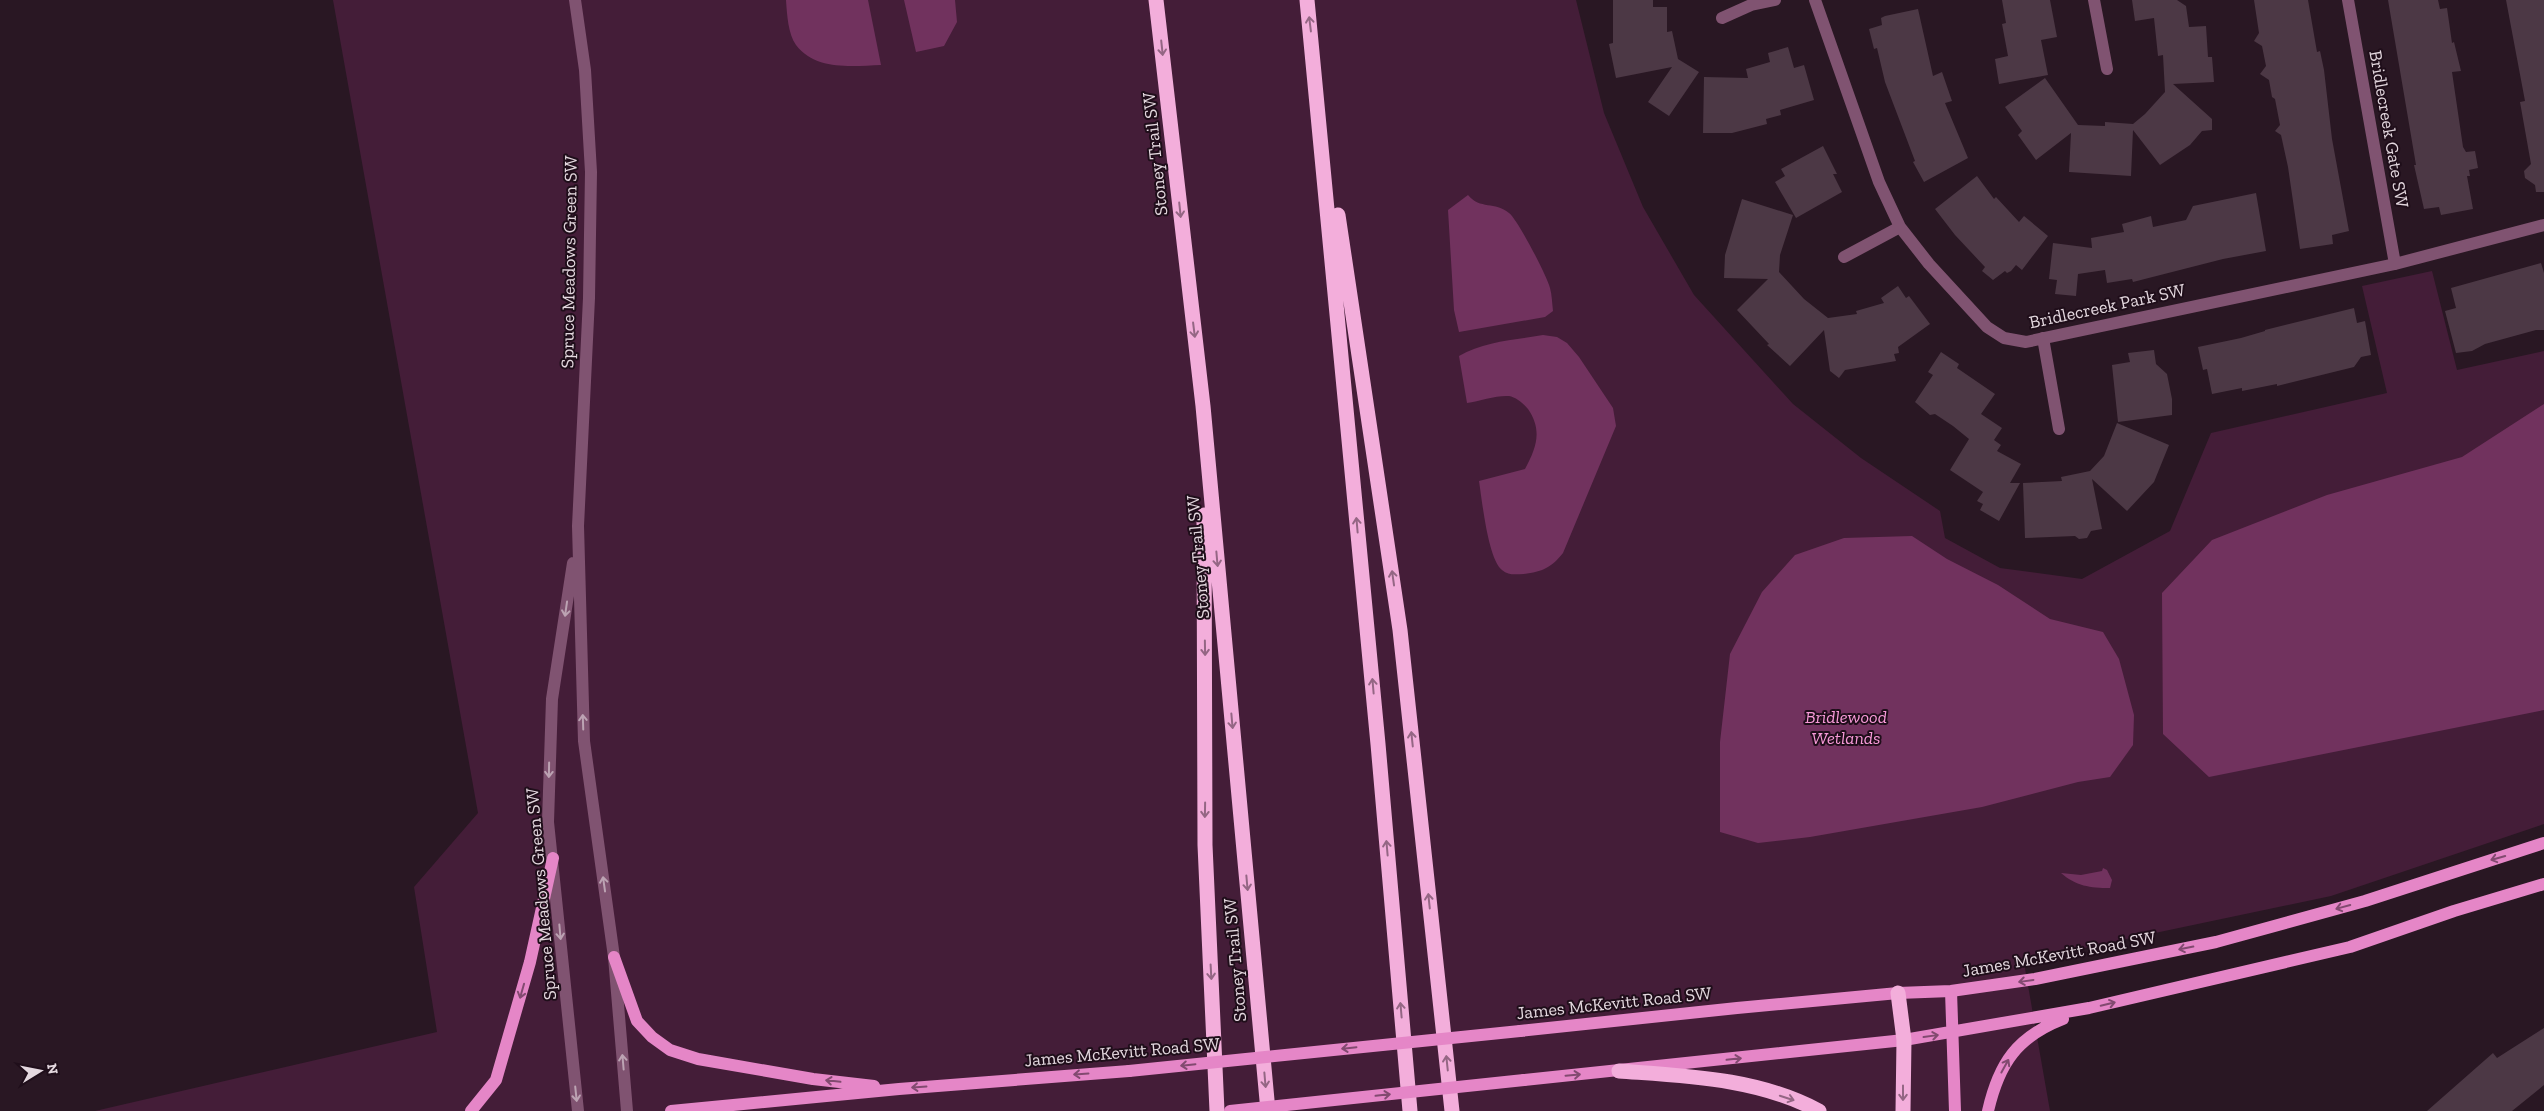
<svg xmlns="http://www.w3.org/2000/svg" width="2544" height="1111" font-family="'Zilla Slab',serif">
	<style>
		.green { fill: #441d38 }
		.water { fill: #71325e }
		.building { fill: #4c3845 }
		.lines { fill: none; stroke-linecap: round; stroke-linejoin: round }
		.minor { stroke: #805371; stroke-width: 12 }
		.major { stroke: #e586c7; stroke-width: 12 }
		.highway { stroke: #f3aedb; stroke-width: 15 }
		.major-bridge { stroke: #e586c7; stroke-width: 12 }
		.oneway { stroke: #946684 }
		.oneway2 { stroke: #bca3b3 }
		.oneway3 { stroke: #824a70 }
		.labels { text-anchor: middle; stroke-width: 4; stroke-linejoin: round; paint-order: stroke }
		.street-label { font-size: 18px; fill: #e4d8df; stroke: #1f0e1a }
		.park-label { font-size: 18px; font-style: italic; fill: #f89ad9; stroke: #1f0e1a }
	</style>
	<rect width="100%" height="100%" fill="#291723"/>
	<!-- green -->
	<path class="green" d="M 333,0 L 1576,0 L 1604,113 L 1643,207 L 1694,295 L 1793,404 L 1861,458 L 1940,511 L 1945,538 L 2000,568 L 2082,579 L 2170,531 L 2211,433 L 2387,393 L 2362,286 L 2432,271 L 2457,370 L 2544,351 L 2544,824 L 2331,896 L 2079,949 L 2023,957 L 2050,1111 L 95,1111 L 437,1032 L 414,887 L 478,813 Z"/>
	<!-- water -->
	<path class="water" d="M 786,0 L 868,0 L 881,65 C 852,66 816,71 796,45 C 788,34 787,14 786,0 Z
		M 904,0 L 955,0 L 957,22 L 944,46 L 916,52 Z
		M 1468,195 C 1480,210 1495,201 1509,213 C 1518,220 1547,276 1550,288 C 1552,295 1552,303 1553,311 L 1545,317 L 1459,332 L 1454,310 L 1448,210 Z
		M 1543,335 L 1557,337 L 1567,343 L 1579,357 L 1613,408 L 1616,426 L 1563,553 C 1552,567 1542,572 1524,574 C 1516,574 1509,576 1502,570 C 1488,559 1482,500 1479,481 L 1525,469 C 1536,448 1543,431 1528,409 C 1524,404 1516,397 1509,396 C 1497,395 1480,401 1467,403 L 1459,356 C 1484,341 1515,340 1543,335 Z
		M 2544,404 L 2544,710 L 2209,777 L 2163,734 L 2162,593 L 2212,540 L 2327,495 L 2462,457 Z
		M 1912,536 L 1947,559 L 1998,585 L 2050,619 L 2103,632 L 2119,659 L 2134,715 L 2133,745 L 2110,777 L 2078,782 L 1982,807 L 1810,837 L 1758,843 L 1720,832 L 1720,742 L 1730,654 L 1762,592 L 1795,555 L 1844,538 Z
		M 2103,868 L 2107,870 L 2112,880 L 2110,888 C 2090,888 2076,886 2061,873 L 2081,875 L 2102,871 Z"/>
	<!-- building -->
	<path class="building" d="M 1613,0 L 1653,0 L 1653,7 L 1667,7 L 1667,32 L 1672,31 L 1678,59 L 1699,72 L 1669,116 L 1648,102 L 1672,67 L 1616,78 L 1609,44 L 1613,43 Z
		M 2002,0 L 2050,0 L 2057,37 L 2041,40 L 2048,75 L 1999,84 L 1995,59 L 2008,56 L 2002,24 L 2006,23 Z
		M 2132,0 L 2177,0 L 2186,6 L 2189,27 L 2206,26 L 2208,57 L 2212,57 L 2214,82 L 2173,84 L 2212,119 L 2212,130 L 2202,131 L 2190,145 L 2160,165 L 2133,130 L 2131,176 L 2069,172 L 2071,133 L 2036,160 L 2018,135 L 2022,131 L 2005,107 L 2045,78 L 2078,125 L 2105,126 L 2105,122 L 2133,124 L 2145,114 L 2165,92 L 2163,55 L 2158,56 L 2154,18 L 2135,21 Z
		M 2254,0 L 2308,0 L 2317,52 L 2320,51 L 2324,70 L 2332,139 L 2349,231 L 2332,235 L 2333,244 L 2300,249 L 2288,167 L 2281,135 L 2275,131 L 2280,125 L 2275,99 L 2272,97 L 2269,80 L 2260,74 L 2266,66 L 2262,46 L 2254,41 L 2259,33 Z
		M 2388,0 L 2438,0 L 2440,9 L 2447,8 L 2452,43 L 2454,42 L 2461,71 L 2452,72 L 2463,147 L 2466,152 L 2475,151 L 2478,168 L 2469,170 L 2470,176 L 2467,176 L 2473,209 L 2441,215 L 2439,207 L 2424,209 L 2414,165 L 2416,165 Z
		M 2506,0 L 2544,0 L 2544,192 L 2536,192 L 2535,185 L 2525,178 L 2524,171 L 2531,164 L 2520,102 L 2525,101 Z
		M 1918,9 L 1933,76 L 1942,72 L 1952,101 L 1945,103 L 1968,158 L 1924,182 L 1913,162 L 1915,161 L 1885,82 L 1877,48 L 1874,49 L 1869,29 L 1882,25 L 1881,18 L 1885,16 Z
		M 1788,47 L 1794,68 L 1804,65 L 1814,100 L 1780,110 L 1781,115 L 1766,119 L 1767,124 L 1732,133 L 1703,133 L 1704,77 L 1748,78 L 1746,69 L 1770,62 L 1768,53 Z
		M 1823,146 L 1837,174 L 1833,174 L 1842,192 L 1796,218 L 1775,182 L 1785,176 L 1781,169 Z
		M 1977,176 L 1994,199 L 1996,197 L 2019,222 L 2024,216 L 2048,236 L 2022,270 L 2016,265 L 2011,271 L 2007,273 L 2005,271 L 1993,280 L 1982,271 L 1985,267 L 1955,235 L 1935,209 Z
		M 2256,193 L 2266,251 L 2223,259 L 2133,282 L 2132,279 L 2107,283 L 2105,270 L 2078,274 L 2076,296 L 2055,294 L 2057,280 L 2049,279 L 2053,243 L 2092,248 L 2091,238 L 2124,232 L 2122,224 L 2151,216 L 2153,227 L 2186,220 L 2193,206 Z
		M 1742,199 L 1793,215 L 1780,255 L 1779,272 L 1804,299 L 1828,318 L 1857,314 L 1856,311 L 1884,303 L 1881,298 L 1898,286 L 1906,298 L 1909,296 L 1930,324 L 1898,347 L 1899,353 L 1894,354 L 1896,361 L 1845,370 L 1839,378 L 1830,371 L 1824,330 L 1790,366 L 1767,345 L 1769,344 L 1737,310 L 1768,279 L 1724,278 L 1725,255 Z
		M 2541,263 L 2544,273 L 2544,330 L 2536,330 L 2485,344 L 2472,351 L 2456,353 L 2445,311 L 2456,308 L 2451,288 Z
		M 2354,308 L 2357,323 L 2365,321 L 2371,355 L 2361,357 L 2354,367 L 2277,386 L 2277,384 L 2242,391 L 2242,388 L 2212,394 L 2207,369 L 2203,370 L 2198,347 L 2241,338 L 2265,331 L 2265,330 Z
		M 2154,350 L 2156,364 L 2167,374 L 2172,399 L 2172,415 L 2118,422 L 2112,365 L 2130,362 L 2128,353 Z
		M 1941,352 L 1959,364 L 1957,368 L 1995,394 L 1981,414 L 2002,428 L 1994,440 L 2001,445 L 1997,451 L 2021,464 L 2010,483 L 2020,483 L 1999,521 L 1980,510 L 1983,504 L 1977,501 L 1983,492 L 1950,470 L 1969,439 L 1953,426 L 1935,414 L 1930,415 L 1915,402 L 1933,375 L 1928,372 Z
		M 2117,423 L 2169,445 L 2154,482 L 2127,511 L 2092,479 L 2102,529 L 2091,531 L 2087,538 L 2079,539 L 2075,536 L 2025,538 L 2023,483 L 2062,481 L 2061,477 L 2090,471 L 2104,456 Z
		M 2544,1028 L 2544,1085 L 2512,1111 L 2427,1111 L 2493,1053 L 2497,1058 Z"/>
	<g class="lines">
		<!-- minor -->
		<path class="minor" d="M 575,0 L 585,70 L 591,172 L 589,298 L 578,526 L 584,741 L 614,957 L 627,1111
			M 1815,0 L 1879,182 L 1900,227 L 1929,264 L 1987,327 L 2004,338 L 2026,342 L 2395,264 L 2544,225
			M 2094,0 L 2107,69
			M 2348,0 L 2395,264
			M 1722,18 L 1751,5 L 1775,0
			M 1844,257 L 1900,227
			M 2043,338 L 2059,429
			M 573,563 L 552,699 L 548,822 L 578,1111"/>
		<!-- major -->
		<path class="major" d="M 614,957 L 637,1021 L 652,1037 L 670,1050 L 698,1059 L 813,1079 L 874,1086
			M 1951,991 L 1955,1111
			M 1520,1031 L 1737,1008 L 1898,993 L 1951,991 L 2035,979 L 2216,942 L 2365,901 L 2544,843
			M 1524,1080 L 1904,1040 L 2089,1008 L 2350,947 L 2454,911 L 2544,884
			M 471,1111 L 496,1080 L 530,962 L 553,858
			M 671,1111 L 899,1089 L 1129,1071
			M 1988,1111 C 1999,1063 2017,1037 2063,1019"/>
		<!-- highway -->
		<path class="highway" d="M 1156,0 L 1203,406 L 1268,1111
			M 1307,0 L 1378,744 L 1410,1111
			M 1338,215 L 1400,630 L 1452,1111
			M 1204,515 L 1205,845 L 1217,1111
			M 1898,993 L 1904,1040 L 1903,1111
			M 1619,1071 C 1686,1076 1758,1078 1819,1111"/>
		<!-- major-bridge -->
		<path class="major-bridge" d="M 1129,1071 L 1520,1031
			M 1230,1111 L 1524,1080"/>
	</g>
	<!-- one-way arrows -->
	<defs><path id="oneway-shaft" d="M-6 0H5M1.5-3L5.5 0L1.5 3" fill="none" stroke-width="1.6" stroke-linecap="round" stroke-linejoin="round" transform="scale(1.25)"/></defs>
	<g class="oneway">
		<use href="#oneway-shaft" transform="translate(1310 24) rotate(-97)"/>
		<use href="#oneway-shaft" transform="translate(1162 48) rotate(84)"/>
		<use href="#oneway-shaft" transform="translate(1180 210) rotate(84)"/>
		<use href="#oneway-shaft" transform="translate(1194 330) rotate(83)"/>
		<use href="#oneway-shaft" transform="translate(1357 525) rotate(-95)"/>
		<use href="#oneway-shaft" transform="translate(1217 559) rotate(85)"/>
		<use href="#oneway-shaft" transform="translate(1393 578) rotate(-98)"/>
		<use href="#oneway-shaft" transform="translate(1205 648) rotate(89)"/>
		<use href="#oneway-shaft" transform="translate(1373 686) rotate(-95)"/>
		<use href="#oneway-shaft" transform="translate(1232 721) rotate(85)"/>
		<use href="#oneway-shaft" transform="translate(1412 739) rotate(-96)"/>
		<use href="#oneway-shaft" transform="translate(1205 810) rotate(91)"/>
		<use href="#oneway-shaft" transform="translate(1387 848) rotate(-95)"/>
		<use href="#oneway-shaft" transform="translate(1247 883) rotate(85)"/>
		<use href="#oneway-shaft" transform="translate(1429 901) rotate(-96)"/>
		<use href="#oneway-shaft" transform="translate(1211 972) rotate(87)"/>
		<use href="#oneway-shaft" transform="translate(1401 1010) rotate(-95)"/>
		<use href="#oneway-shaft" transform="translate(1447 1063) rotate(-96)"/>
		<use href="#oneway-shaft" transform="translate(1265 1080) rotate(85)"/>
		<use href="#oneway-shaft" transform="translate(1903 1093) rotate(90)"/>
		<use href="#oneway-shaft" transform="translate(1787 1098) rotate(18)"/>
	</g>
	<g class="oneway2">
		<use href="#oneway-shaft" transform="translate(566 609) rotate(98)"/>
		<use href="#oneway-shaft" transform="translate(583 722) rotate(-92)"/>
		<use href="#oneway-shaft" transform="translate(549 770) rotate(91)"/>
		<use href="#oneway-shaft" transform="translate(604 884) rotate(-98)"/>
		<use href="#oneway-shaft" transform="translate(560 932) rotate(85)"/>
		<use href="#oneway-shaft" transform="translate(623 1062) rotate(-95)"/>
		<use href="#oneway-shaft" transform="translate(576 1094) rotate(84)"/>
	</g>
	<g class="oneway3">
		<use href="#oneway-shaft" transform="translate(2498 858) rotate(164)"/>
		<use href="#oneway-shaft" transform="translate(2343 907) rotate(165)"/>
		<use href="#oneway-shaft" transform="translate(2186 948) rotate(169)"/>
		<use href="#oneway-shaft" transform="translate(2026 981) rotate(172)"/>
		<use href="#oneway-shaft" transform="translate(522 991) rotate(106)"/>
		<use href="#oneway-shaft" transform="translate(2108 1004) rotate(-13)"/>
		<use href="#oneway-shaft" transform="translate(1931 1036) rotate(-8)"/>
		<use href="#oneway-shaft" transform="translate(1349 1048) rotate(174)"/>
		<use href="#oneway-shaft" transform="translate(1734 1059) rotate(-6)"/>
		<use href="#oneway-shaft" transform="translate(1188 1065) rotate(174)"/>
		<use href="#oneway-shaft" transform="translate(2005 1066) rotate(-61)"/>
		<use href="#oneway-shaft" transform="translate(1081 1074) rotate(176)"/>
		<use href="#oneway-shaft" transform="translate(1573 1075) rotate(-5)"/>
		<use href="#oneway-shaft" transform="translate(833 1081) rotate(-174)"/>
		<use href="#oneway-shaft" transform="translate(919 1087) rotate(176)"/>
		<use href="#oneway-shaft" transform="translate(1383 1095) rotate(-6)"/>
	</g>
	<g class="labels">
		<!-- street labels -->
		<g class="street-label">
			<text transform="translate(2389 129) rotate(80)" y="6">Bridlecreek Gate SW</text>
			<text transform="translate(1155 154) rotate(-96)" y="6">Stoney Trail SW</text>
			<text transform="translate(569 262) rotate(-89)" y="6">Spruce Meadows Green SW</text>
			<text transform="translate(2107 306) rotate(-12)" y="6">Bridlecreek Park SW</text>
			<text transform="translate(1198 557) rotate(-95)" y="6">Stoney Trail SW</text>
			<text transform="translate(541 894) rotate(-95)" y="6">Spruce Meadows Green SW</text>
			<text transform="translate(2059 954) rotate(-10)" y="6">James McKevitt Road SW</text>
			<text transform="translate(1235 960) rotate(-95)" y="6">Stoney Trail SW</text>
			<text transform="translate(1614 1003) rotate(-6)" y="6">James McKevitt Road SW</text>
			<text transform="translate(1122 1052) rotate(-5)" y="6">James McKevitt Road SW</text>
		</g>
		<!-- park labels -->
		<g class="park-label">
			<text x="1846" y="723">Bridlewood<tspan x="1846" dy="21">Wetlands</tspan></text>
		</g>
	</g>
	<!-- north arrow -->
	<g transform="translate(40 1071) rotate(80)" stroke="#1f0e1a" stroke-width="4" paint-order="stroke">
	<path d="M0-4L9 19L0 12L-9 19Z" fill="#e4d8df"/>
	<text y="-8" font-size="14" font-weight="bold" text-anchor="middle" fill="#e4d8df">N</text>
	</g>
</svg>
